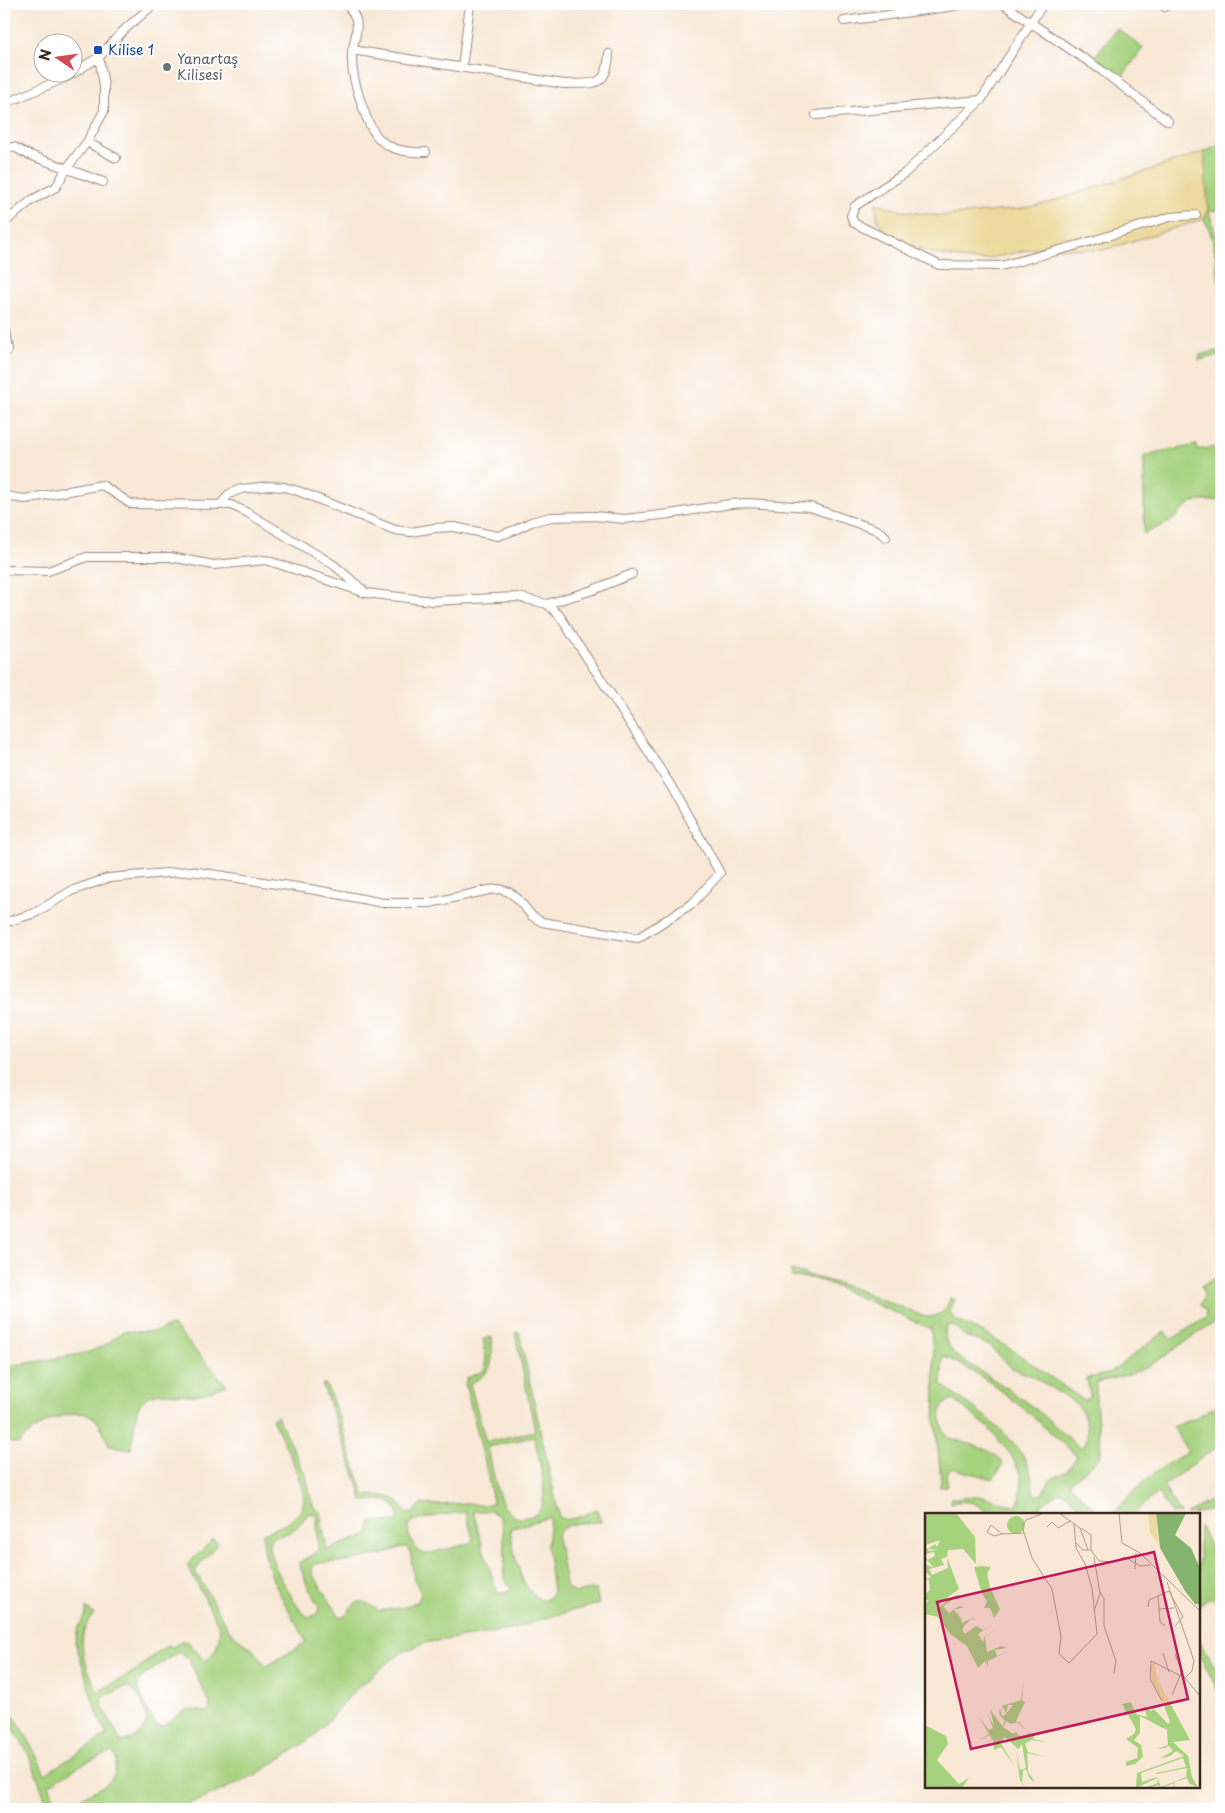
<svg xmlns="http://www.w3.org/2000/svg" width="1225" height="1813" font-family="'Playpen Sans',sans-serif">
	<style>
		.green { fill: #a6d27e; stroke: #707e4e; fill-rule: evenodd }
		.sand { fill: #eeda9e; stroke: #94825e }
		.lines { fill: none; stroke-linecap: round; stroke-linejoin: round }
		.minor-casing { stroke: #9a897a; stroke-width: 10 }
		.minor { stroke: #fff; stroke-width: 8 }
		.transit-dot { fill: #1a4fb4; stroke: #fff; stroke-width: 2 }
		.worship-dot { fill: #6b7280; stroke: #fff; stroke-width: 2 }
		.labels { text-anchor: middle; stroke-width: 4; stroke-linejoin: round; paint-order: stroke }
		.transit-label { font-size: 14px; fill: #164399; stroke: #fff; text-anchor: start }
		.worship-label { font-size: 14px; fill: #5b616d; stroke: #fff; text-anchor: start }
		.inset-road { fill: none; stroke: #ac9c8c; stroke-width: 1 }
		.view { fill: #c2185b; fill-opacity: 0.15; stroke: #c2185b; stroke-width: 2.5 }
		.inset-edge { fill: none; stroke: #3b2a1e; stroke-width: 2.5 }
	</style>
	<rect width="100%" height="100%" fill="#fff"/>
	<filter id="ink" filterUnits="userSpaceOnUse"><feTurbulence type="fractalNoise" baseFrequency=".02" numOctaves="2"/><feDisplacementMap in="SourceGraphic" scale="10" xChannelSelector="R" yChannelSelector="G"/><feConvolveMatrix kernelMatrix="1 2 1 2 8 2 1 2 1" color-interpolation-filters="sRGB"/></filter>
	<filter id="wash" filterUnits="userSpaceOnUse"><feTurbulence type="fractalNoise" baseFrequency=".0096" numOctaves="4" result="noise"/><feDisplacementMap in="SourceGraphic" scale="20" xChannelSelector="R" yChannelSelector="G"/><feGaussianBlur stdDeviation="1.12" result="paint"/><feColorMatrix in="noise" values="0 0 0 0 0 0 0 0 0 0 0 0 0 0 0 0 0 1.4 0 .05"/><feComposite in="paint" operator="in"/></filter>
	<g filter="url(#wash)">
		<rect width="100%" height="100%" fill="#f8e8d5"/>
		<!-- green -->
		<path class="green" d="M 1117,28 L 1143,48 L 1122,77 L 1094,58 Z
			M 1221,144 L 1221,210 L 1209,211 L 1221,254 L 1221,291 C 1215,266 1217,242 1204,219 L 1208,211 L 1204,152 Z
			M 1221,350 L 1221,355 L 1199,360 L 1200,355 Z
			M 1197,445 L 1197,450 L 1221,446 L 1221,500 L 1192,502 L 1170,522 L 1144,534 L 1144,456 Z
			M 791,1270 L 850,1287 L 926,1317 C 939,1317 947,1311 950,1298 L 955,1300 L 950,1312 L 954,1319 L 988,1335 L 1021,1356 L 1083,1400 L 1087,1399 L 1090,1395 L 1087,1378 L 1108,1374 L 1164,1332 L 1172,1339 L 1205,1318 L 1206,1312 L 1200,1305 L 1204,1296 L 1201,1287 L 1219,1275 L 1221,1281 L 1221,1319 C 1197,1332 1176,1350 1152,1364 C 1135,1374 1116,1378 1096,1382 L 1096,1403 L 1101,1452 L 1098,1459 L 1069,1484 L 1100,1514 L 1085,1514 C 1078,1506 1069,1492 1058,1492 L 1031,1514 L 987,1514 C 978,1501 966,1500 951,1503 L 951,1497 C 958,1501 966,1496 974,1496 C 989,1496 1002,1504 1016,1506 L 1020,1501 L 1022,1477 L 1011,1455 L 988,1427 L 954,1400 C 935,1401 939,1428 949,1438 C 964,1443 997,1449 1003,1464 L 993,1479 L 951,1468 L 946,1475 L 948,1486 L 940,1487 L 941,1481 L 935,1419 L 934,1363 L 931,1329 L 828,1283 L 810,1278 L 792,1277 ZM 953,1325 L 965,1336 L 988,1345 L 1012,1368 L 1032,1376 L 1077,1404 L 1083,1414 L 1087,1425 L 1087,1439 L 1084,1447 L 1079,1447 L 1037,1410 L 1004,1386 L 955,1355 L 946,1341 L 945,1332 L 948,1326 ZM 943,1356 C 993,1377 1037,1421 1077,1456 L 1067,1471 L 1050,1480 L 1041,1495 L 1035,1495 L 1033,1492 C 1035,1444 975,1410 941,1384 Z
			M 173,1326 L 227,1385 C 217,1388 208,1393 197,1395 C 180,1397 149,1385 139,1406 C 135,1413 133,1439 131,1449 L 109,1445 C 105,1437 100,1422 93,1417 C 76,1404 29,1427 19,1444 L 4,1441 L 4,1365 L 23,1364 L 86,1353 L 104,1346 L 123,1331 L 153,1332 Z
			M 519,1332 L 559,1516 C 567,1525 587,1513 597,1509 L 601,1522 C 587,1523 561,1521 557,1537 L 567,1588 L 575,1593 L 596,1589 L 599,1604 L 552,1616 L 510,1630 L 424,1643 L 407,1650 L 391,1660 L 355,1690 L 318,1732 L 303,1744 L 257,1774 L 203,1799 L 172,1809 L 67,1809 C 72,1805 78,1801 83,1797 C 97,1788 114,1786 116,1766 C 117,1760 116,1757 112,1752 L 84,1763 L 49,1785 L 54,1798 L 63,1809 L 49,1809 C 42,1792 37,1775 30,1758 C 21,1738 4,1721 4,1698 L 12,1714 L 25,1732 L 45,1774 L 107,1735 L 97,1713 L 75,1642 L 78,1628 L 86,1614 L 86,1608 L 94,1614 C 71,1640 87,1664 97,1692 L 135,1671 L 167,1645 L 173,1647 L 181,1641 L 188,1642 L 205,1661 C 217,1652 221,1640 219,1626 L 187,1565 L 213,1539 L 218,1543 L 195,1571 L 230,1632 L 252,1649 L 267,1666 L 306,1642 C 289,1607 262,1574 263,1533 C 276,1529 298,1520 303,1505 C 308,1488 281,1436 272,1419 L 277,1416 L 306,1476 L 312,1503 L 320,1513 L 327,1550 L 370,1533 L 370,1522 L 398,1521 C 400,1497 378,1500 362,1501 L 359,1487 L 322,1384 L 326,1384 L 338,1415 L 364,1495 C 376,1496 392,1494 400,1504 C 404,1508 403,1511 408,1514 L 412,1513 L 422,1504 C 437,1506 451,1504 466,1503 C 477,1503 483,1509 493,1502 L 484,1458 L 465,1384 L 467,1378 L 484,1371 L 486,1356 L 483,1339 L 492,1337 C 492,1365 495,1370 470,1384 L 486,1442 L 535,1431 L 515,1333 ZM 534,1437 C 538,1453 551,1500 538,1512 C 533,1517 526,1517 519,1518 C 496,1513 493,1467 488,1447 ZM 473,1511 L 491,1511 L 499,1516 C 504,1527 504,1544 505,1556 C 505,1573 499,1573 512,1589 L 498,1594 L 485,1555 ZM 466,1512 L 473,1539 L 471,1543 L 427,1554 L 421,1553 L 416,1549 L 409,1536 L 408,1526 L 412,1521 L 441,1515 ZM 312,1513 L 317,1517 L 318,1551 L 299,1563 L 308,1587 L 319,1607 L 318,1613 L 309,1617 L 302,1613 C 295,1602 257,1545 273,1537 C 277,1536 281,1536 285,1534 C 295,1531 301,1522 308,1514 ZM 550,1517 L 547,1546 L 553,1591 L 549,1598 L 541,1600 C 517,1587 515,1552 510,1529 ZM 402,1547 L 407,1547 L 410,1551 L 414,1579 L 421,1593 L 418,1601 L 405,1607 L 378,1611 C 373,1605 359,1597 352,1606 C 348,1611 348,1615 340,1617 L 312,1573 L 313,1566 L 317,1563 L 350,1561 L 366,1557 L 381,1555 ZM 177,1653 L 183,1654 L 188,1658 L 210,1704 L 210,1708 L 206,1712 L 187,1709 L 163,1726 C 160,1726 158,1726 155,1724 C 151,1719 138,1691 138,1685 C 139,1681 140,1680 142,1677 ZM 125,1687 C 139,1687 146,1711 147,1723 C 143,1734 131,1740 121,1742 L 101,1703 L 105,1696 Z
			M 1221,1403 L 1221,1444 L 1163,1486 L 1181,1514 L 1172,1514 L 1158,1493 L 1132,1514 L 1113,1514 L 1143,1482 L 1164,1466 L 1188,1452 L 1173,1427 L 1193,1419 Z
			M 1221,1495 L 1221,1503 C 1208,1510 1201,1514 1186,1514 Z
			M 1199,1526 L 1221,1564 L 1221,1612 L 1212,1597 L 1199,1605 Z
			M 1199,1641 L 1221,1677 L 1221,1697 L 1199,1653 Z"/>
		<!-- sand -->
		<path class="sand" d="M 1204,152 L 1208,211 L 1204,219 L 1103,250 L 1040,247 L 983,260 L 969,260 L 931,253 L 911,245 L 888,233 L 881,226 L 877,218 L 876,203 L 902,211 L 942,216 L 1021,209 L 1051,202 Z"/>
	</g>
	<g filter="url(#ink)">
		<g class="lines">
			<!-- minor casing -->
			<g class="minor-casing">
				<path id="minor" d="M 347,4 C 349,9 355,14 356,20 C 359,31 353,43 352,54 C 351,70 355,84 360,99 C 372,137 382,154 426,152
					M 1003,4 L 1101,70 L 1168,121
					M 1043,4 L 981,100 L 905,173 L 855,206 L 851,216 L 854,223 L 939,265 L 1001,266 L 1082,244 L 1170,217 L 1196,215
					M 1161,4 L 1165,7
					M 844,21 L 948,7 L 962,4
					M 352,50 L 564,84 C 593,83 607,89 609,54
					M 462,68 L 470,4
					M 4,104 L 67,77 L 99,57 L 124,30 L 154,4
					M 816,115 L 981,100
					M 87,142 L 116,158
					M 4,148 L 14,147 L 27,154 L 103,182
					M 4,223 L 32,200 L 56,187 L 67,168 L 87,142 L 104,111 L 104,86 L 99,57
					M 4,330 L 7,350 L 4,354
					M 4,496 L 25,499 L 102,485 L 131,504 L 231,505 L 248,513 L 334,565 L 363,590
					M 221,504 L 229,494 L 241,489 L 270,486 L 284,487 L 298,491 L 395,530 L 411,532 L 435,528 L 454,527 L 498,536 L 515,530 L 531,522 L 551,517 L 595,516 L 624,519 L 670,514 L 730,504 L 747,503 L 810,507 L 877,530 L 886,537
					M 4,570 L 48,571 L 87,557 L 170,557 L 214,565 L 266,560 L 366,593 L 432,601 L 518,597 L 547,604 L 559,615 L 671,786 L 720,873 L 693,903 L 638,938 L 542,922 L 532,916 L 517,898 L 509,892 L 499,889 L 489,890 L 430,903 L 383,903 L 316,890 L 191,871 L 108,878 L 71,891 L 35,913 L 4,923
					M 547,604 L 593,590 L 632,574"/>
			</g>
			<!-- minor -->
			<use href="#minor" class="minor"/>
		</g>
	</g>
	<!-- markers -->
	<rect class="transit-dot" x="93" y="45" width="10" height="10" rx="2.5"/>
	<circle class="worship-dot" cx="167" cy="67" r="5"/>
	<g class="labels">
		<!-- transit labels -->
		<g class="transit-label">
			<text x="108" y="55">Kilise 1</text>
		</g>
		<!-- worship labels -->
		<g class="worship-label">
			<text x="177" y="64">Yanartaş<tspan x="177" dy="16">Kilisesi</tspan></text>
		</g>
	</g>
	<!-- overview -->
	<g transform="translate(925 1513)">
		<rect width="275" height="275" fill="#f8e8d5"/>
		<path d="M 0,0 L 31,0 L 50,24 L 51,51 L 38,36 L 23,37 L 22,44 L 34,76 L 11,93 L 13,95 L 23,87 L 31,82 L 35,82 L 18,93 L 24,100 L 34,93 L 39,94 L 29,97 L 36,105 L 37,110 L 47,105 L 51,107 L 46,106 L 40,112 L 37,117 L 40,121 L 51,113 L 58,117 L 67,111 L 53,121 L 58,129 L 59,124 L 72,116 L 60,124 L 62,139 L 76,133 L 82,135 L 70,137 L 72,143 L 84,138 L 63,148 L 63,153 L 60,148 L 53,155 L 42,133 L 25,121 L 13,104 L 0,101 L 0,92 L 4,87 L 0,87 L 0,81 L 5,77 L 4,67 L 0,67 L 6,64 L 0,58 L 0,51 L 9,55 L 0,45 L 0,43 L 3,47 L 10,43 L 9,39 L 0,41 L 0,33 L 4,38 L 12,37 L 3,36 L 10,31 L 12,34 L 15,27 L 0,32 ZM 22,44 L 23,55 L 7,62 L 4,56 L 19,52 L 16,46 ZM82 12a9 9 0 1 1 18 0a9 9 0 1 1-18 0ZM 57,53 L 66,54 L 62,60 L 65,74 L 75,96 L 69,105 L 65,95 L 59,95 L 62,88 L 57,81 L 49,54 ZM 99,169 L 97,187 L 100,189 L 91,208 L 104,220 L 110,221 L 108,226 L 122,229 L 106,227 L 100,231 L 103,239 L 120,244 L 102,240 L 103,259 L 110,269 L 105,266 L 101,256 L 98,257 L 97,269 L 101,275 L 95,267 L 91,238 L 95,257 L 101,255 L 97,231 L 93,236 L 80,224 L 75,229 L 90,254 L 76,234 L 69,237 L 68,226 L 59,234 L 67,226 L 65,222 L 53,228 L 64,221 L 54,204 L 64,217 L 68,215 L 62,200 L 69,213 L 65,196 L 77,213 L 80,208 L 74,201 L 75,195 L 77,203 L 80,202 L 88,192 L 83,192 L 81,200 L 77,193 L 96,187 ZM 81,208 L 86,211 L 94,209 L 105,222 L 96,226 L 91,219 L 88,221 L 78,214 ZM 244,188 L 265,227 L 248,229 L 263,243 L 267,264 L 273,275 L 264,270 L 262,265 L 249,269 L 250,275 L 248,270 L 237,275 L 233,272 L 222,275 L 218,275 L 233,270 L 232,265 L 211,275 L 212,260 L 259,243 L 251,238 L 245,243 L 234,246 L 248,238 L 244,233 L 240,235 L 232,236 L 243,232 L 242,217 L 215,203 L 215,220 L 209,227 L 216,232 L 218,244 L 210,251 L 201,253 L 201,249 L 212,245 L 213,235 L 201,226 L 209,221 L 211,216 L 197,191 L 206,189 L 211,201 L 222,204 L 219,193 L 225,198 ZM 238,190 L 245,209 L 243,211 L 228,195 ZM 258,245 L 261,254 L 231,260 L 231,261 L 262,255 L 261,264 L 236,274 L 232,264 L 217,269 L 216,260 ZM 0,212 L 21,223 L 23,231 L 12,247 L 34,271 L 44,265 L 37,275 L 0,275 Z" fill="#a6d27e" fill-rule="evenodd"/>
		<path d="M 231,0 L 261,0 L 250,22 L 266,35 L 275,55 L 275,91 L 270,91 L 260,78 L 235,35 Z" fill="#84b46d"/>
		<path d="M 223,0 L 231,0 L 233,32 L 225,19 ZM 229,150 L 233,167 L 244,188 L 237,190 L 225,164 L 226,152 Z" fill="#eeda9e"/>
		<path class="inset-road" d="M 119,0 L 101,7 L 97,13 L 107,45 L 127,76 L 136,123 L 134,141 L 144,150 L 172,121 L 167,75 L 160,51 L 151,35 L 149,11M 134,0 L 155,15 L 163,37M 194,0 L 197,30 L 215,40 L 275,98M 122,14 L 127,9 L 133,15 L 145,8M 156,15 L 166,22 L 166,37M 77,21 L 69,23 L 62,19 L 66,12 L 77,21 L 99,20M 151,30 L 158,37 L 166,37 L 174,48 L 188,49 L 200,44 L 215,53 L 225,52M 169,44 L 175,81 L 169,98M 210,56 L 211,40M 175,79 L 179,86 L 179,113 L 191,148 L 189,160M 233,83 L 235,109 L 240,113M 223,94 L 224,87 L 244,78 L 258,104 L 250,113M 234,96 L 249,95M 238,140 L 244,159M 260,165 L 275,183M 247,182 L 257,158 L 250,141M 237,188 L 225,166 L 226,148 L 260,165 L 267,158 L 269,148 L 242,69"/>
		<path class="view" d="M 229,39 L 263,186 L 46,236 L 12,89 Z"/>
		<rect width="275" height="275" class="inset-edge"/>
	</g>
	<!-- margin -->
	<rect width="1225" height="1813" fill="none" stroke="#fff" stroke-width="20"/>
	<!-- north arrow -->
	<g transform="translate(58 58) rotate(283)"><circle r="24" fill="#ffffff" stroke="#b1aaa5"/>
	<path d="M0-4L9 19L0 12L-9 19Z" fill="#d1495b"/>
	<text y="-8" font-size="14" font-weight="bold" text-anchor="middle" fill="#3b2a1e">N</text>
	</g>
</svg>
